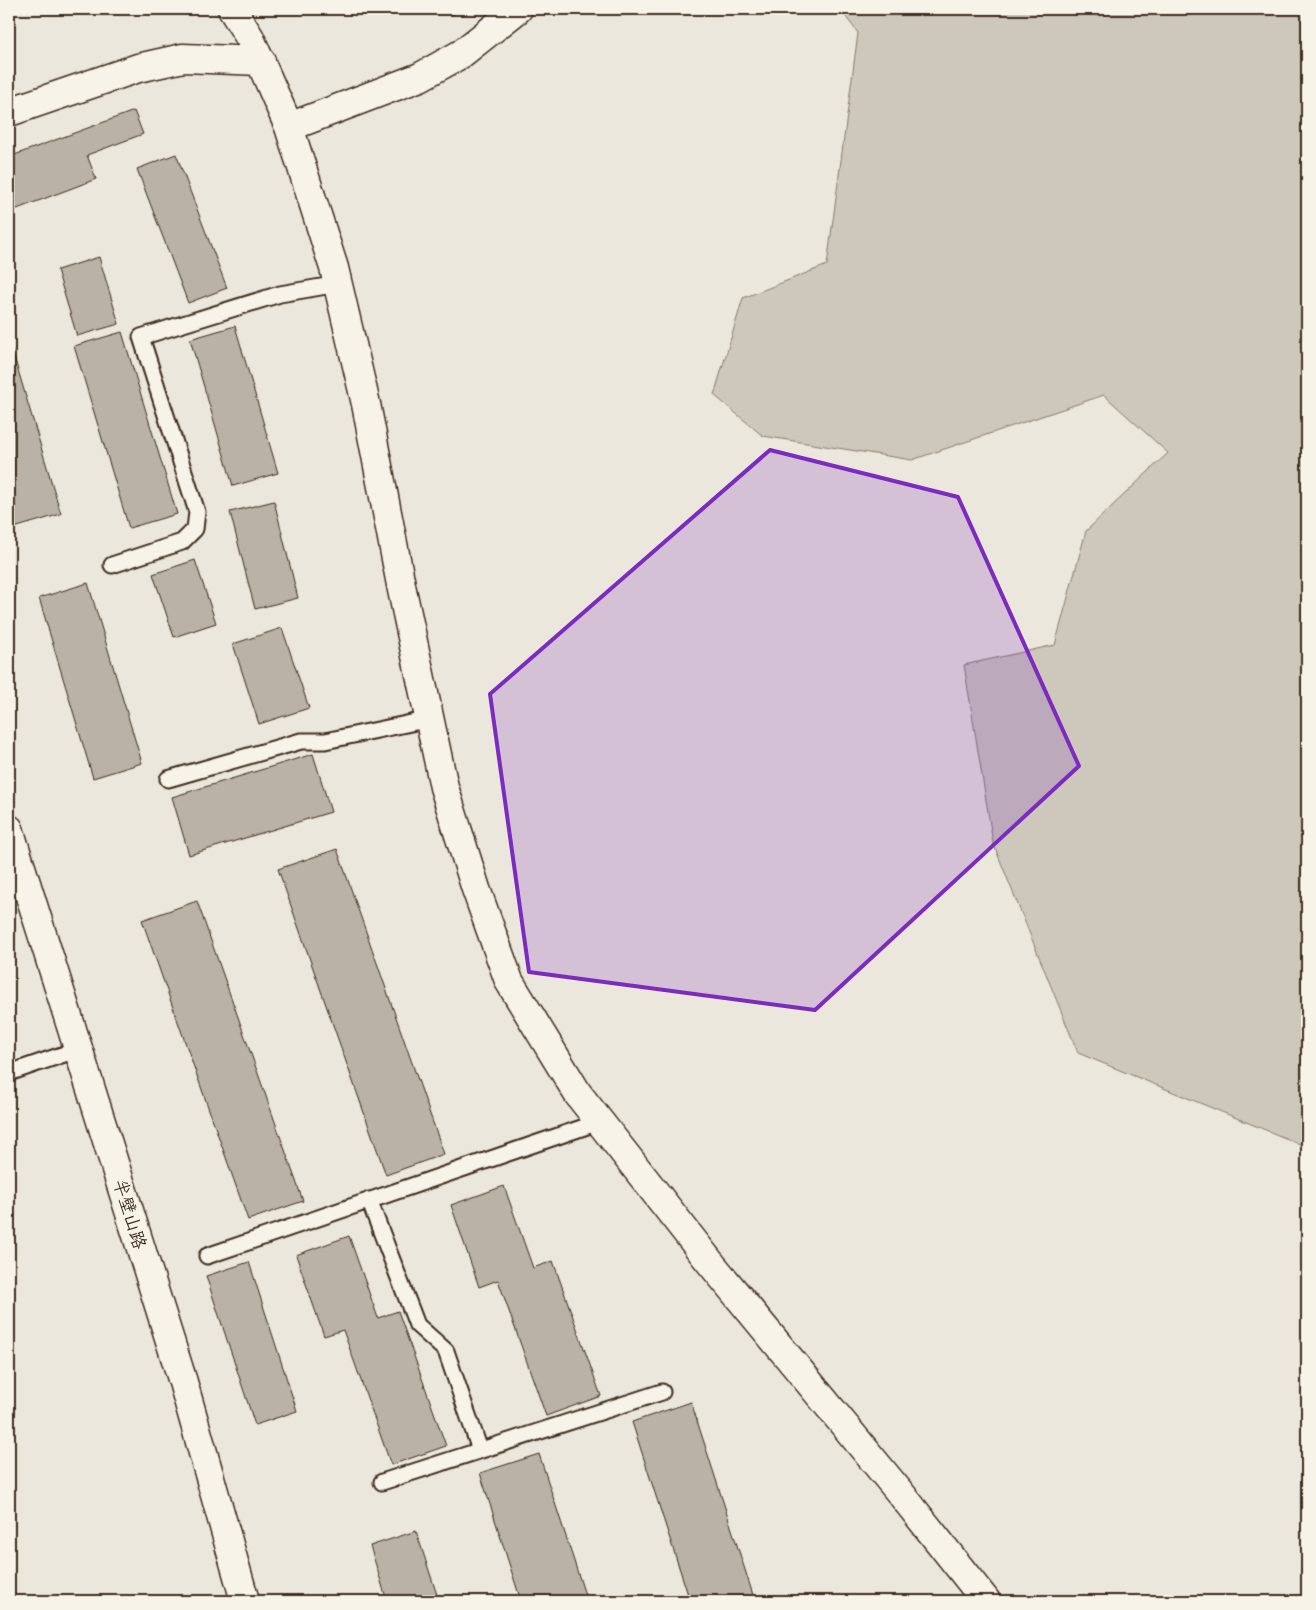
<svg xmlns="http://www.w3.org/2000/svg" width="1316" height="1610" font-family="Mynerve,'LXGW WenKai TC',sans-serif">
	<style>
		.green { fill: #cec8bc; stroke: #84796d }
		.building { fill: #bab2a7; stroke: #3b2a1e }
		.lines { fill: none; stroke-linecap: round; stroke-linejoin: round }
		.service-casing { stroke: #3b2a1e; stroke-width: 19 }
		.minor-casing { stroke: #3b2a1e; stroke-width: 31 }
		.primary-casing { stroke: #3b2a1e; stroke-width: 31 }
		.service { stroke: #f7f3e8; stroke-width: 15 }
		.minor { stroke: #f7f3e8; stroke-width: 28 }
		.primary { stroke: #f7f3e8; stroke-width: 28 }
		.marked { fill: #7b2cbf; fill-opacity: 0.2; stroke: #7b2cbf; stroke-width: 4; stroke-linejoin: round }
		.labels { text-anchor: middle; stroke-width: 4.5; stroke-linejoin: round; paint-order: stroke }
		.street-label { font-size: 18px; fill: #3b2a1e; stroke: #f7f3e8 }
	</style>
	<rect width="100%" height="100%" fill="#ece7dc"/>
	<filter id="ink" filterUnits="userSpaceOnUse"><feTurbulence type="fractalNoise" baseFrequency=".02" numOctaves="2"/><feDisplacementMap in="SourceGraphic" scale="10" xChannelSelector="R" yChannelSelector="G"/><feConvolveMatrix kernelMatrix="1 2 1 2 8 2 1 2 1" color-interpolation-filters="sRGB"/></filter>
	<g filter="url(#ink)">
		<!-- green -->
		<path class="green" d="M 840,9 L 1307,9 L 1307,1147 L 1078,1053 L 993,843 L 964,665 L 1055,645 L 1086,531 L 1168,453 L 1104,395 L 912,460 L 763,436 L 714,395 L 743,298 L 827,265 L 858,33 Z"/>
		<!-- building -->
		<path class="building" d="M 449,9 L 463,9 L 452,15 Z
			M 134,111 L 143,134 L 87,155 L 96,179 L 9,212 L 9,157 Z
			M 176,154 L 227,288 L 188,303 L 137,169 Z
			M 99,257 L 119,324 L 77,336 L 57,270 Z
			M 235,326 L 278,473 L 233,486 L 190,339 Z
			M 122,332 L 177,514 L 129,528 L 74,346 Z
			M 9,340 L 61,514 L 14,528 L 9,512 Z
			M 274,501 L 298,598 L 255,609 L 230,512 Z
			M 195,560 L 216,623 L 174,637 L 153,574 Z
			M 88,583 L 142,763 L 93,778 L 39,598 Z
			M 282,628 L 309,708 L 259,724 L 233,644 Z
			M 313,754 L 331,812 L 189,855 L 172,797 Z
			M 337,849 L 444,1154 L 386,1175 L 278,869 Z
			M 197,901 L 303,1201 L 248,1220 L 142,920 Z
			M 504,1186 L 533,1268 L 553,1261 L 601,1396 L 546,1416 L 498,1280 L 479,1287 L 451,1205 Z
			M 349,1236 L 378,1318 L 398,1311 L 446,1446 L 391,1465 L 343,1330 L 324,1336 L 296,1255 Z
			M 249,1262 L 297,1411 L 255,1425 L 206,1276 Z
			M 691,1402 L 755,1601 L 690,1601 L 632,1422 Z
			M 539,1454 L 587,1601 L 521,1601 L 480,1473 Z
			M 416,1531 L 439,1601 L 387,1601 L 370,1546 Z"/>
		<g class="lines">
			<!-- service casing -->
			<g class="service-casing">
				<path id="service" d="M 112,565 L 182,542 L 195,529 L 197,512 L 141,337 L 280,294 L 338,284
					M 168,779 L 301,741 L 325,741 L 430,719
					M 9,1073 L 79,1049
					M 369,1200 L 417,1325 L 446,1351 L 480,1450
					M 207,1256 L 599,1122
					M 382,1482 L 662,1392"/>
			</g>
			<!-- minor casing -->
			<g class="minor-casing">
				<path id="minor" d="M 232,9 L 250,38 L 289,127 L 334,268 L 366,404 L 402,590 L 444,787 L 476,889 L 509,981 L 578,1094 L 709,1261 L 902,1495 L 986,1601
					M 9,112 L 138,68 L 183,58 L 261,61
					M 289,127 L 420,77 L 461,54 L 518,9"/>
			</g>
			<!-- primary casing -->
			<g class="primary-casing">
				<path id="primary" d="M 9,829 L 183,1382 L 245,1601"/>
			</g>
			<!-- service -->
			<use href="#service" class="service"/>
			<!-- minor -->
			<use href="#minor" class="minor"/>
			<!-- primary -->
			<use href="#primary" class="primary"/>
		</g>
	</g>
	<!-- marked area -->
	<path class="marked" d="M 770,450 L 958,497 L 1079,766 L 815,1010 L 529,972 L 490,694 Z"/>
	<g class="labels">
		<!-- street labels -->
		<g class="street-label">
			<text transform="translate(130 1214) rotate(73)" y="6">半壁山路</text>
		</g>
	</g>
	<!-- margin -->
	<rect width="1316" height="1610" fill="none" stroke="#f7f3e8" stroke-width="30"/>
	<rect x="15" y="15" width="1286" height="1580" fill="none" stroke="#3b2a1e" stroke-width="2" filter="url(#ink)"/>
</svg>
